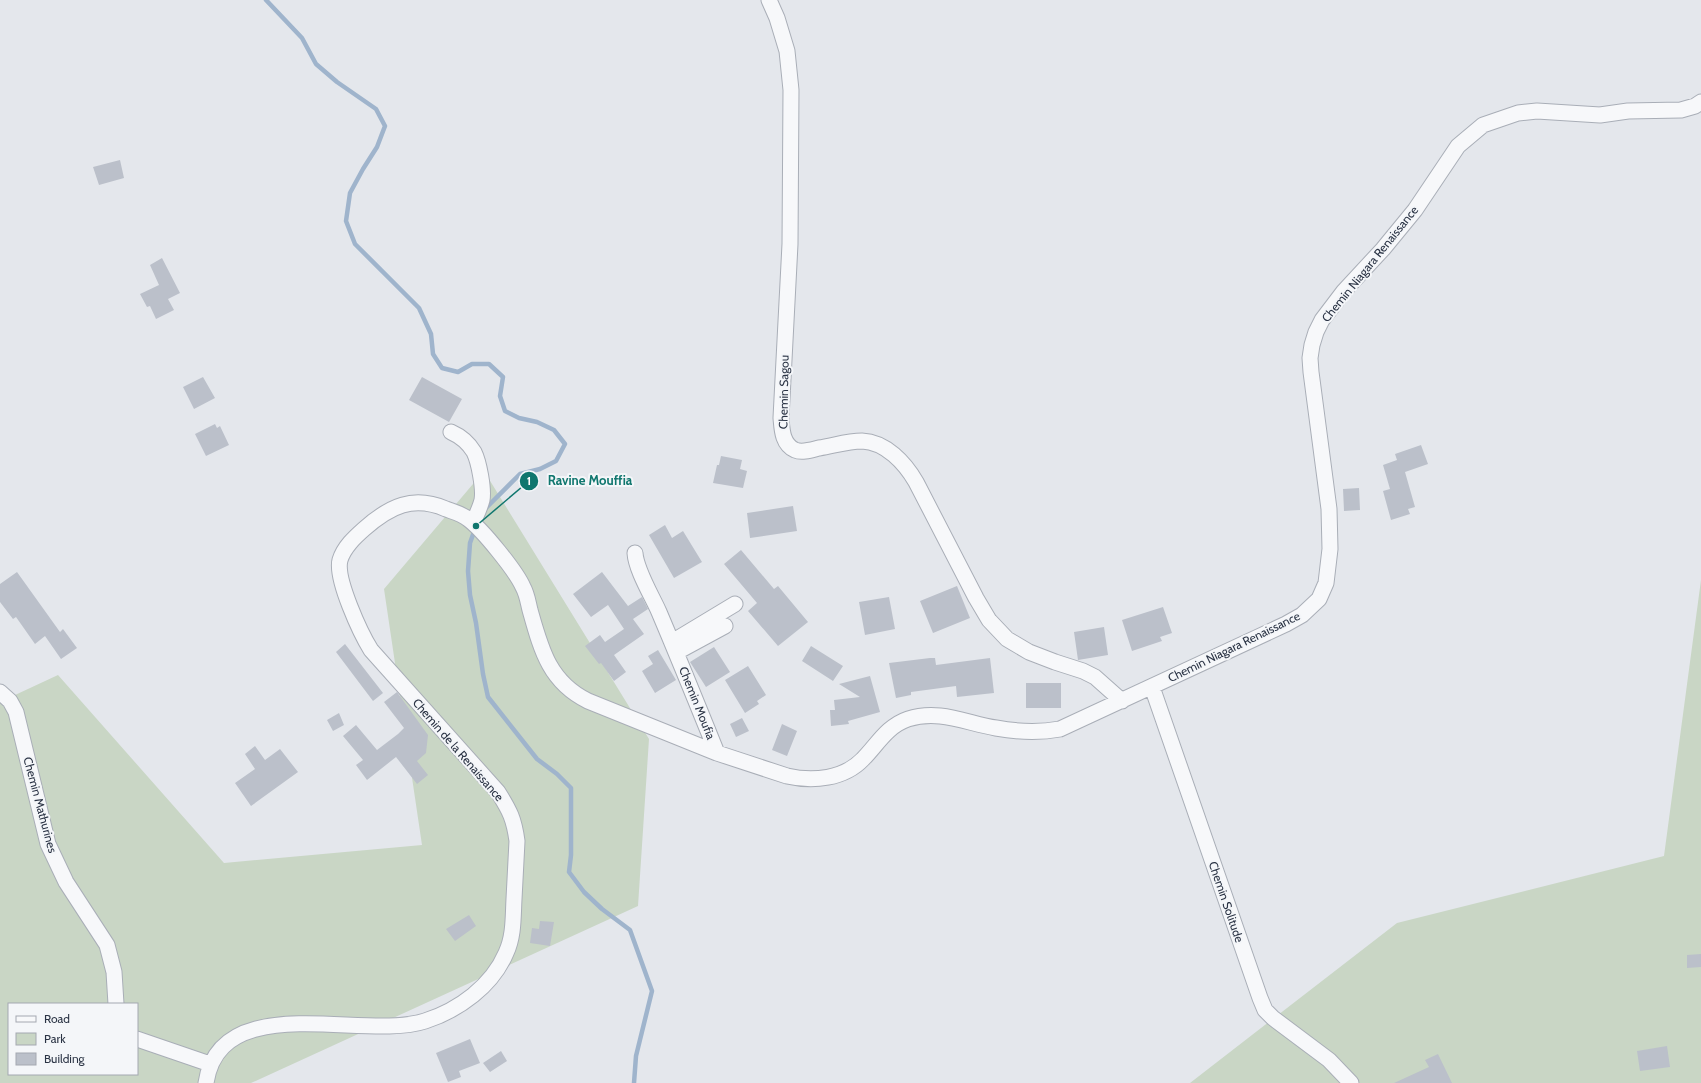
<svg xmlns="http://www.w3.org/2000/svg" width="1701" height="1083" font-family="Cabin,sans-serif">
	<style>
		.green { fill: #c9d6c5; fill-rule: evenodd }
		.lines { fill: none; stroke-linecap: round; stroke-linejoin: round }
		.stream { stroke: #9fb4cc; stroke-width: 4.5 }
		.building { fill: #bbc0ca }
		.minor-casing { stroke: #a9aeb7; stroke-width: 17 }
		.minor { stroke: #f7f8fa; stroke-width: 15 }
		.labels { text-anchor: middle; stroke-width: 4; stroke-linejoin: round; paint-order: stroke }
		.street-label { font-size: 12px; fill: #2b3445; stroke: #f4f6f9 }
		.leader { fill: none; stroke: #0f766e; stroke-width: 1.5 }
		.callout-dot { fill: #0f766e; stroke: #f4f6f9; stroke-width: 1.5 }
		.mark-label { font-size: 12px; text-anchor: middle; font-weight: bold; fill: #fff }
		.callout-label { font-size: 13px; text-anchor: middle; font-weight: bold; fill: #0f766e; stroke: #f4f6f9; stroke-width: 4; stroke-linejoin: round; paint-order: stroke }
	</style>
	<rect width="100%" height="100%" fill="#e4e7ec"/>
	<!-- green -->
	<path class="green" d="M 484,471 L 649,739 L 638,906 L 251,1083 L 0,1083 L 0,702 L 58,675 L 224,863 L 422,845 L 384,589 ZM 9,1004 L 137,1004 L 137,1074 L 9,1074 Z
		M 1701,580 L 1701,1083 L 1190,1083 L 1397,923 L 1664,856 Z"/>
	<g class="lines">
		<!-- stream -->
		<path class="stream" d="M 266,0 L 302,38 L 316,64 L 337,82 L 376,109 L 385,126 L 377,147 L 363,169 L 350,193 L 346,221 L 355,244 L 419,308 L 431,334 L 433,354 L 442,368 L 458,372 L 472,364 L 489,364 L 503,377 L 500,396 L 505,411 L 519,418 L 537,422 L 554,430 L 565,444 L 556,461 L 540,469 L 520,474 L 486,508
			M 475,529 L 470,543 L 468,571 L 470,595 L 476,623 L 483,674 L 488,697 L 537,759 L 557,774 L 571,788 L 571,855 L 569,872 L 584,892 L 602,909 L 630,930 L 652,991 L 636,1056 L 634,1083"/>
	</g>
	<!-- building -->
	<path class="building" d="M 120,160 L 124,178 L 99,185 L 93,167 Z
		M 162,258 L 180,293 L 168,299 L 174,310 L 156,319 L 150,306 L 147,307 L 140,294 L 159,285 L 150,265 Z
		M 203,377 L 215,398 L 194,409 L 183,387 Z
		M 422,377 L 462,399 L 449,422 L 409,400 Z
		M 215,424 L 217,428 L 220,426 L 229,445 L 206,456 L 195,434 Z
		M 1421,445 L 1428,464 L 1405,472 L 1415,507 L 1408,509 L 1410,514 L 1391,520 L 1383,491 L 1390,489 L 1383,465 L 1397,460 L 1395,454 Z
		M 721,456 L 742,460 L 740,469 L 747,471 L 743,488 L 713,483 L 717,465 L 719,465 Z
		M 1359,488 L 1360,510 L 1344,511 L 1343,489 Z
		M 793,506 L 797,531 L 750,538 L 747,513 Z
		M 665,525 L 672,538 L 683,531 L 702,562 L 674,578 L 649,535 Z
		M 741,550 L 774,589 L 778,586 L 808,622 L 778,646 L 748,611 L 757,603 L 724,564 Z
		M 17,572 L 60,632 L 63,629 L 77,648 L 61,659 L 45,636 L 35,644 L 16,617 L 13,619 L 0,602 L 0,584 Z
		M 602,572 L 628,606 L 642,597 L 648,609 L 633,619 L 644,634 L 614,655 L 626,672 L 614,681 L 601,663 L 599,664 L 585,646 L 600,635 L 605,642 L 624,629 L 608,605 L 591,617 L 573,594 Z
		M 957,586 L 970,618 L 933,633 L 920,601 Z
		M 889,597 L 895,629 L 865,635 L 859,602 Z
		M 1163,607 L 1172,633 L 1160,637 L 1162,641 L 1132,651 L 1122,620 Z
		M 1104,627 L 1108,655 L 1078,660 L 1074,632 Z
		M 345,644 L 383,693 L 373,701 L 336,652 Z
		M 811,646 L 843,666 L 833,681 L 802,661 Z
		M 714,647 L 730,672 L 706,687 L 690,662 Z
		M 658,650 L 676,680 L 655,693 L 642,671 L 653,664 L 648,656 Z
		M 930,658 L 935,658 L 936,665 L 990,658 L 994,693 L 957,697 L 956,686 L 911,692 L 911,695 L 896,698 L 889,663 Z
		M 748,666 L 766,695 L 757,701 L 759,704 L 745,713 L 725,680 Z
		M 870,676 L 880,712 L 848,721 L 849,724 L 831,726 L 830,710 L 835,710 L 834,700 L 860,697 L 839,684 Z
		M 1026,683 L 1061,683 L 1061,708 L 1026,708 Z
		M 397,692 L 428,735 L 426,753 L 417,761 L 428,775 L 417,784 L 396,757 L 367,780 L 356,765 L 363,760 L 343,736 L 356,725 L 377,750 L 398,734 L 404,728 L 384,702 Z
		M 339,713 L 344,725 L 333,731 L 327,720 Z
		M 742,718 L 749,731 L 736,737 L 730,724 Z
		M 782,724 L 797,731 L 787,756 L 772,750 Z
		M 255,746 L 265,760 L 280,749 L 298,772 L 251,806 L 235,783 L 255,769 L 245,754 Z
		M 469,915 L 476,926 L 455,941 L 446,929 Z
		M 540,921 L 554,922 L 550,946 L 530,943 L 532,928 L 539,929 Z
		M 1701,954 L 1701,967 L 1687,968 L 1687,955 Z
		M 470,1039 L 480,1063 L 459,1071 L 461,1077 L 448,1082 L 436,1053 Z
		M 1667,1046 L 1670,1067 L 1640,1071 L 1637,1051 Z
		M 501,1051 L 507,1061 L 490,1072 L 483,1063 Z
		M 1438,1054 L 1452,1083 L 1394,1083 L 1429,1067 L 1425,1060 Z"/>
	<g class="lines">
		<!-- minor casing -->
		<g class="minor-casing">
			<path id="minor" d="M 769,0 L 777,18 L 787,51 L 791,90 L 790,244 L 781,418 C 782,429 782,444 795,450 C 802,453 811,450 819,448 C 833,446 847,441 862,441 C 886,442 905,463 916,482 L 976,598 L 989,620 L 1007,639 L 1029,652 L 1055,662 L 1083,671 L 1095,677 L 1122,701
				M 451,432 C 460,436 468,442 474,452 C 479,462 484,489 482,500 C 480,508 476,516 473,523
				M 635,553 C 636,570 652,596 659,612 C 679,659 698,706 717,753
				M 672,642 L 735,604
				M 677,652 L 725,626
				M 1152,687 L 1260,998 L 1265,1010 L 1273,1018 L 1329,1060 L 1351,1083
				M 0,692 L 10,701 L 16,712 L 48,844 L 66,882 L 107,945 L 114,972 L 116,1004
				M 137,1039 L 210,1064
				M 206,1083 C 220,988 364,1041 425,1021 C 459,1010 492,986 506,953 C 514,936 513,917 514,899 C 515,880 516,861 517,841 C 514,819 510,811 498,792 L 371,650 C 361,634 335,579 340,560 C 344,547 355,537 364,529 C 390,506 413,495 446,509 C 454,512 462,514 468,519 C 482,529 516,571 523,587 C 527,594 528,602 530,610 C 541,649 549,682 588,701 L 717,753 L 787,776 C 813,782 844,779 863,759 C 877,745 887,726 908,719 C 939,709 966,723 996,728 C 1018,732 1038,733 1060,729 L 1286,624 L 1302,615 L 1319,599 L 1326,583 L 1330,549 L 1329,509 L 1311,372 L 1310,358 L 1312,345 L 1316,332 L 1322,320 L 1344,291 L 1383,249 L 1415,210 L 1458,146 L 1483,125 L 1518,113 L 1537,111 L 1600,115 L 1628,111 L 1681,110 L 1695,106 L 1701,102"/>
		</g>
		<!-- minor -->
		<use href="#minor" class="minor"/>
	</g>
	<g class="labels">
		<!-- street labels -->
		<g class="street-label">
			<text transform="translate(1370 264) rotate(-51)" y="4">Chemin Niagara Renaissance</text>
			<text transform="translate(784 392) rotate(-89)" y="4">Chemin Sagou</text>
			<text transform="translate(1234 647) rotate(-26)" y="4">Chemin Niagara Renaissance</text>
			<text transform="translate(697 703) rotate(68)" y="4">Chemin Moufia</text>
			<text transform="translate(458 750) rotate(49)" y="4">Chemin de la Renaissance</text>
			<text transform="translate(40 805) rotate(75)" y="4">Chemin Mathurines</text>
			<text transform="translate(1226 902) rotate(71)" y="4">Chemin Solitude</text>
		</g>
	</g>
	<!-- callouts -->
	<path class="leader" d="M476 526L529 481"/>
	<g class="callout-dot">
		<circle cx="476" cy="526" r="4"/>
		<circle cx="529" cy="481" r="10"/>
	</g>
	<g class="mark-label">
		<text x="529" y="485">1</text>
	</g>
	<g class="callout-label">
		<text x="590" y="485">Ravine Mouffia</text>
	</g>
	<!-- legend -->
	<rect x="8" y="1003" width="130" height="72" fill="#f4f6f9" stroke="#a4a8b1"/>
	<rect x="16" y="1016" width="20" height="6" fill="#f7f8fa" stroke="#a4a8b1"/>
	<text x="44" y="1023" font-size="12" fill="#2b3445">Road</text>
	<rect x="16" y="1033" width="20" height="12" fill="#c9d6c5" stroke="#a4a8b1"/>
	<text x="44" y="1043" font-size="12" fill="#2b3445">Park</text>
	<rect x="16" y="1053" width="20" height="12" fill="#bbc0ca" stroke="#a4a8b1"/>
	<text x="44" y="1063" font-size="12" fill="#2b3445">Building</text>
</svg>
